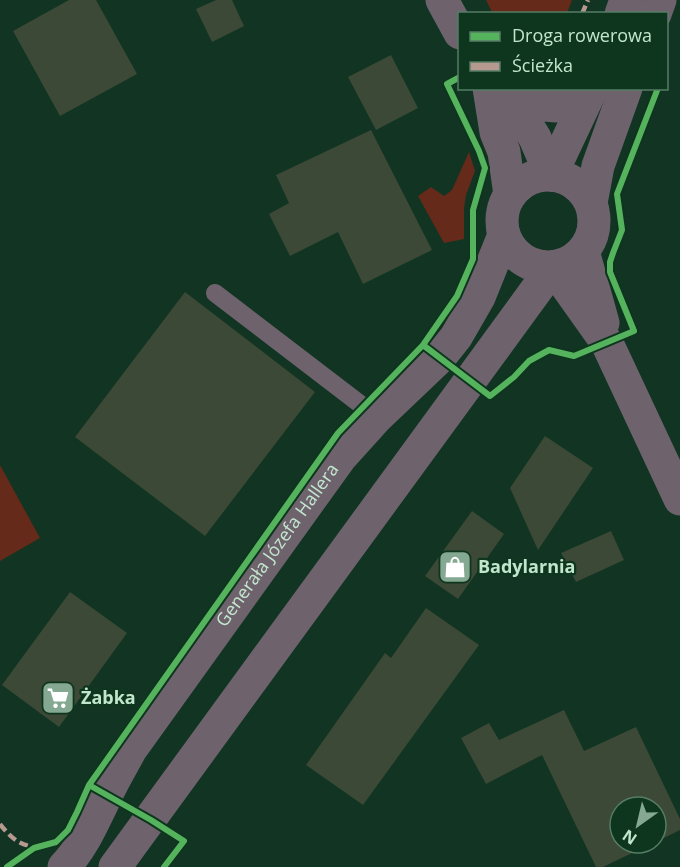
<svg xmlns="http://www.w3.org/2000/svg" width="680" height="867" font-family="'Open Sans',sans-serif">
	<style>
		.green { fill: #652a19 }
		.building { fill: #3b4936 }
		.lines { fill: none; stroke-linecap: round; stroke-linejoin: round }
		.service { stroke: #6e636d; stroke-width: 18 }
		.minor { stroke: #6e636d; stroke-width: 33 }
		.tertiary { stroke: #6e636d; stroke-width: 33 }
		.quiet { stroke: #b69a8f; stroke-width: 4.5; stroke-dasharray: 9 4.5; stroke-linecap: butt }
		.cycleway-casing { stroke: #0e351e; stroke-width: 10 }
		.cycleway { stroke: #56b35d; stroke-width: 6 }
		.labels { text-anchor: middle; stroke-width: 4.5; stroke-linejoin: round; paint-order: stroke }
		.street-label { font-size: 18px; fill: #c2e6cd; stroke: #0e351e }
		.poi-label { font-size: 18px; font-weight: bold; fill: #c2e6cd; stroke: #0e351e; text-anchor: start }
	</style>
	<rect width="100%" height="100%" fill="#123423"/>
	<!-- green -->
	<path class="green" d="M 486,0 L 572,0 L 567,13 L 493,14 Z
		M 469,152 L 475,171 L 466,195 L 464,208 L 464,239 L 444,243 L 418,196 L 431,187 L 444,196 L 452,190 Z
		M 0,465 L 40,538 L 0,561 Z"/>
	<!-- building -->
	<path class="building" d="M 69,0 L 96,0 L 137,74 L 60,116 L 13,31 Z
		M 216,0 L 232,0 L 244,26 L 212,42 L 196,9 Z
		M 391,55 L 418,108 L 376,130 L 348,77 Z
		M 371,130 L 432,250 L 363,284 L 338,232 L 290,256 L 269,214 L 289,203 L 276,175 Z
		M 185,292 L 315,392 L 205,536 L 75,437 Z
		M 545,436 L 593,468 L 538,550 L 510,488 Z
		M 472,511 L 504,534 L 458,599 L 425,576 Z
		M 611,531 L 624,560 L 576,582 L 561,553 Z
		M 70,592 L 127,633 L 59,727 L 2,685 Z
		M 426,608 L 479,645 L 363,805 L 306,765 L 385,653 L 391,658 Z
		M 564,710 L 584,751 L 636,727 L 680,819 L 680,830 L 656,842 L 656,807 L 620,807 L 620,843 L 653,843 L 603,867 L 596,867 L 542,755 L 486,784 L 461,738 L 489,723 L 499,740 Z"/>
	<g class="lines">
		<!-- service -->
		<path class="service" d="M 215,293 L 377,417"/>
		<!-- minor -->
		<path class="minor" d="M 442,0 L 460,33
			M 489,88 L 496,132 L 504,152 L 510,195
			M 491,88 L 522,117 L 535,138 L 551,175
			M 499,90 L 534,104 L 556,106 L 590,92
			M 583,251 L 603,323
			M 553,267 L 607,343 L 680,499"/>
		<!-- tertiary -->
		<g class="tertiary">
			<path d="M 621,14 L 626,0"/>
			<path d="M 655,14 L 660,0"/>
			<path d="M 551,175 L 592,88"/>
			<circle cx="548" cy="221" r="46"/>
			<path d="M 591,203 L 598,166 L 626,88"/>
			<path id="s1" d="M 64,867 C 84,846 94,820 107,794 C 114,779 123,764 131,749 L 340,458 L 377,417 L 440,357 L 456,337 L 479,297 L 504,235"/>
			<path d="M 115,867 L 553,267"/>
		</g>
		<!-- quiet -->
		<path class="quiet" d="M 582,14 L 588,0
			M 0,824 C 10,837 20,846 36,847"/>
		<!-- cycleway casing -->
		<g class="cycleway-casing">
			<path id="cycleway" d="M 460,77 L 447,84 L 479,151 L 485,168 L 473,210 L 473,259 L 457,296 L 423,345 L 490,396 L 514,377 L 529,361 L 549,350 L 574,356 L 634,331 L 610,272 L 610,262 L 613,253 L 622,230 L 617,194 L 658,88
				M 89,785 L 338,433 L 423,345
				M 7,867 L 34,848 L 56,842 L 68,830 L 77,812 L 89,785 L 151,820 L 184,841 L 164,867"/>
		</g>
		<!-- cycleway -->
		<use href="#cycleway" class="cycleway"/>
	</g>
	<!-- icons -->
	<defs>
		<g id="shop-square" transform="scale(1.725)"><rect x="-9" y="-9" width="18" height="18" rx="4" fill="#84a892" stroke="#0e351e"/><path d="M-5-2.5h2.3a2.7 3.5 0 0 1 5.4 0H5L5.5 6h-11ZM-1.5-2.5h3a1.5 2.3 0 0 0-3 0Z" fill="#fff"/></g>
		<g id="supermarket-square" transform="scale(1.725)"><rect x="-9" y="-9" width="18" height="18" rx="4" fill="#84a892" stroke="#0e351e"/><path d="M-6-5.5h2.5l.6 2H6L4.5 2H-2.5L-4.4-4H-6ZM-1.5 3.2a1.3 1.3 0 1 0 .1 0ZM3 3.2a1.3 1.3 0 1 0 .1 0Z" fill="#fff"/></g>
	</defs>
	<g fill-rule="evenodd">
		<use href="#shop-square" x="455" y="567"/>
		<use href="#supermarket-square" x="58" y="698"/>
	</g>
	<g class="labels">
		<!-- street labels -->
		<g class="street-label">
			<text dy="6" stroke="none"><textPath href="#s1" startOffset="387">Generała Józefa Hallera</textPath></text>
		</g>
		<!-- poi labels -->
		<g class="poi-label">
			<text x="478" y="573">Badylarnia</text>
			<text x="81" y="704">Żabka</text>
		</g>
	</g>
	<!-- legend -->
	<rect x="458" y="12" width="210" height="78" fill="#0e351e" stroke="#567c64" stroke-width="1.5"/>
	<rect x="470" y="32" width="30" height="9" fill="#56b35d" stroke="#567c64" stroke-width="1.5"/>
	<text x="512" y="42" font-size="18" fill="#c2e6cd">Droga rowerowa</text>
	<rect x="470" y="62" width="30" height="9" fill="#b69a8f" stroke="#567c64" stroke-width="1.5"/>
	<text x="512" y="72" font-size="18" fill="#c2e6cd">Ścieżka</text>
	<!-- north arrow -->
	<g transform="translate(638 825) rotate(214)"><circle r="28" fill="#0e351e" stroke="#567c64" stroke-width="1.5"/>
	<path d="M0-4.5L10 22L0 15L-10 22Z" fill="#84a892"/>
	<text y="-9" font-size="16" font-weight="bold" text-anchor="middle" fill="#c2e6cd">N</text>
	</g>
</svg>
